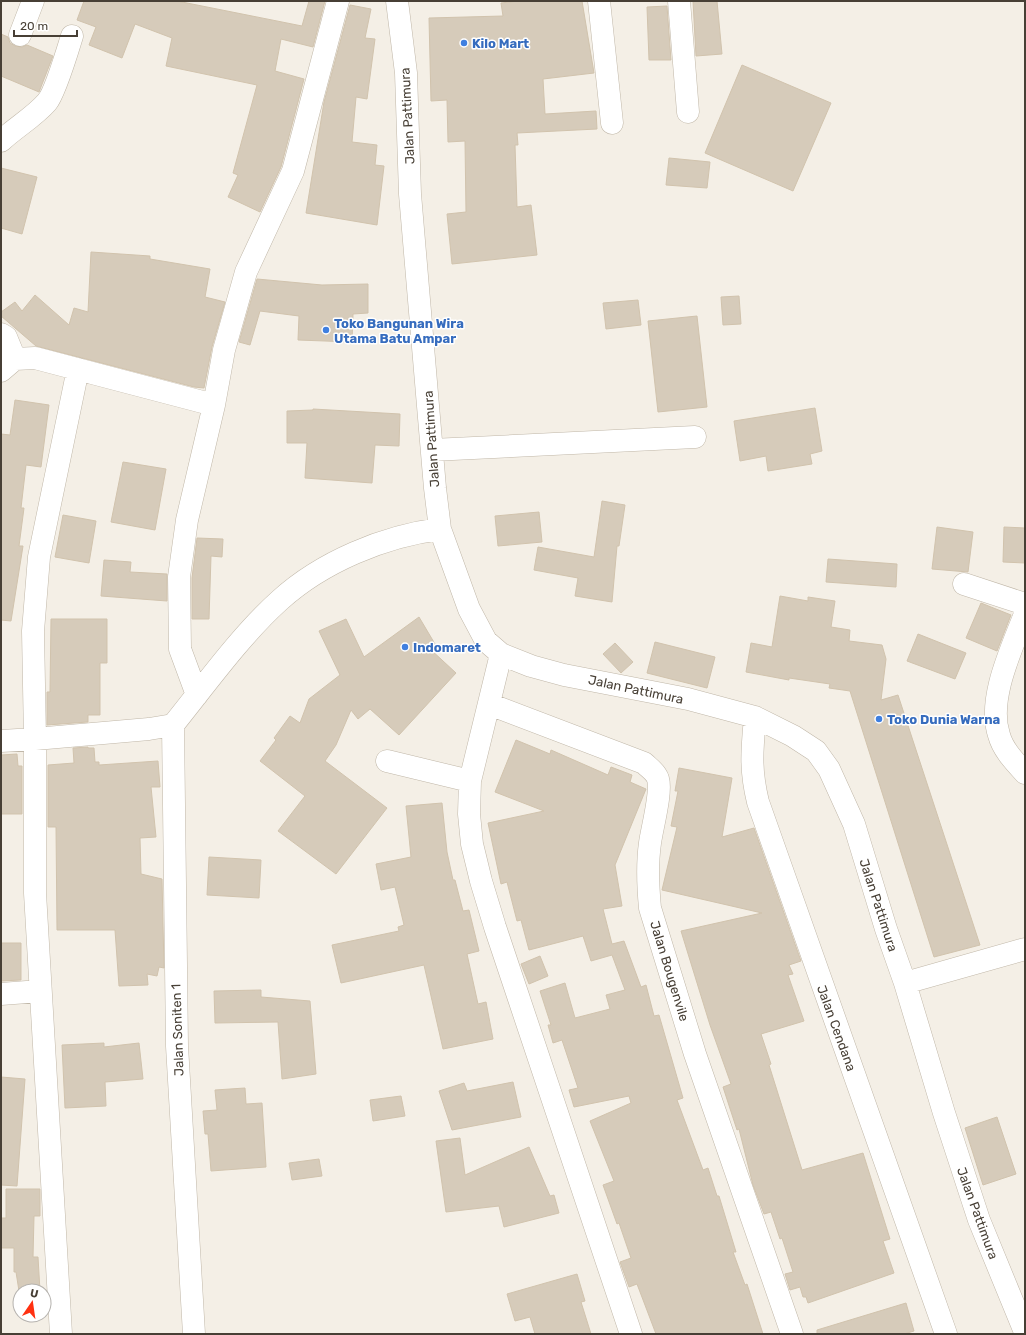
<svg xmlns="http://www.w3.org/2000/svg" width="1026" height="1335" font-family="Rubik,sans-serif">
	<style>
		.building { fill: #d6cbba; stroke: #d1c3ad }
		.lines { fill: none; stroke-linecap: round; stroke-linejoin: round }
		.minor-casing { stroke: #c0b7a8; stroke-width: 23 }
		.minor { stroke: #fff; stroke-width: 22 }
		.shop-dot { fill: #3f7fe0; stroke: #fff; stroke-width: 1.5 }
		.labels { text-anchor: middle; stroke-width: 3; stroke-linejoin: round; paint-order: stroke }
		.shop-label { font-size: 13px; font-weight: bold; fill: #366cbe; stroke: #fff; text-anchor: start }
		.street-label { font-size: 13px; fill: #473f35; stroke: #fff }
	</style>
	<rect width="100%" height="100%" fill="#f4efe6"/>
	<!-- building -->
	<path class="building" d="M 84,1 L 177,1 L 302,26 L 309,1 L 325,1 L 313,47 L 281,39 L 275,71 L 304,79 L 281,167 L 260,212 L 228,197 L 238,175 L 233,173 L 257,85 L 166,66 L 172,38 L 135,24 L 122,58 L 89,45 L 96,27 L 77,20 Z
		M 518,1 L 582,1 L 594,73 L 543,79 L 545,114 L 596,111 L 597,129 L 517,133 L 518,145 L 515,145 L 517,207 L 531,205 L 537,255 L 452,264 L 447,214 L 466,212 L 465,141 L 448,142 L 447,100 L 431,101 L 429,18 L 503,16 L 501,3 Z
		M 693,1 L 717,1 L 722,54 L 696,56 Z
		M 350,5 L 371,9 L 365,38 L 375,39 L 367,99 L 356,97 L 352,142 L 377,145 L 375,165 L 384,166 L 377,225 L 306,213 L 324,102 Z
		M 667,6 L 671,60 L 649,60 L 647,7 Z
		M 1,34 L 8,37 L 10,43 L 15,46 L 22,47 L 27,45 L 53,56 L 39,92 L 1,76 Z
		M 742,65 L 831,103 L 793,191 L 705,153 Z
		M 669,158 L 710,162 L 707,188 L 666,185 Z
		M 1,168 L 37,177 L 22,234 L 1,228 Z
		M 91,252 L 150,256 L 150,259 L 210,269 L 205,297 L 225,302 L 212,347 L 204,388 L 194,387 L 36,346 L 1,316 L 1,312 L 15,302 L 22,311 L 35,295 L 69,325 L 74,308 L 88,312 Z
		M 257,279 L 322,285 L 368,284 L 368,313 L 353,314 L 352,342 L 298,340 L 299,316 L 260,311 L 250,345 L 239,342 Z
		M 739,296 L 741,324 L 723,325 L 721,297 Z
		M 638,300 L 641,325 L 606,329 L 603,303 Z
		M 697,316 L 707,407 L 658,412 L 648,321 Z
		M 15,400 L 49,405 L 41,467 L 26,465 L 21,508 L 24,508 L 19,546 L 23,546 L 11,621 L 1,620 L 1,434 L 10,435 Z
		M 815,408 L 822,451 L 810,454 L 812,464 L 768,471 L 766,456 L 740,461 L 734,421 Z
		M 313,409 L 400,414 L 399,446 L 375,445 L 372,483 L 305,478 L 307,443 L 287,443 L 287,411 L 313,410 Z
		M 123,462 L 166,469 L 155,530 L 111,522 Z
		M 602,501 L 625,505 L 619,546 L 617,546 L 612,602 L 575,596 L 578,578 L 534,570 L 538,547 L 594,557 Z
		M 539,512 L 542,542 L 498,546 L 495,516 Z
		M 63,515 L 96,521 L 89,563 L 55,557 Z
		M 937,527 L 973,532 L 968,572 L 932,569 Z
		M 1004,527 L 1025,528 L 1025,563 L 1003,562 Z
		M 197,538 L 223,539 L 222,557 L 211,556 L 209,619 L 192,619 L 192,578 Z
		M 828,559 L 897,564 L 896,587 L 826,582 Z
		M 104,560 L 131,562 L 130,572 L 167,574 L 167,601 L 101,596 Z
		M 780,596 L 808,601 L 808,597 L 835,601 L 831,627 L 850,630 L 849,641 L 882,645 L 886,659 L 881,700 L 898,695 L 980,945 L 934,957 L 850,691 L 829,688 L 830,684 L 789,678 L 789,680 L 746,672 L 751,643 L 772,647 Z
		M 981,603 L 1011,615 L 997,651 L 966,638 Z
		M 419,617 L 435,644 L 429,648 L 456,673 L 399,735 L 370,709 L 358,719 L 351,710 L 336,745 L 325,761 L 387,808 L 336,874 L 278,831 L 305,796 L 260,761 L 276,740 L 274,738 L 290,716 L 300,723 L 309,699 L 340,675 L 319,631 L 346,619 L 364,657 Z
		M 51,619 L 107,619 L 107,663 L 100,663 L 100,715 L 88,715 L 88,722 L 47,725 L 47,692 L 50,692 Z
		M 918,634 L 966,653 L 955,679 L 907,661 Z
		M 655,642 L 715,657 L 707,688 L 647,673 Z
		M 615,643 L 633,662 L 621,673 L 603,654 Z
		M 516,740 L 550,754 L 551,750 L 608,775 L 611,767 L 632,775 L 630,782 L 646,789 L 615,865 L 622,906 L 603,909 L 612,944 L 624,941 L 641,987 L 646,985 L 654,1016 L 659,1015 L 683,1098 L 677,1100 L 703,1170 L 708,1168 L 717,1196 L 719,1196 L 736,1252 L 733,1252 L 745,1285 L 747,1284 L 763,1334 L 656,1334 L 637,1284 L 629,1287 L 620,1262 L 631,1258 L 619,1223 L 617,1224 L 603,1185 L 614,1181 L 590,1121 L 631,1103 L 629,1096 L 574,1107 L 569,1090 L 578,1088 L 562,1040 L 553,1043 L 548,1025 L 551,1025 L 540,991 L 565,983 L 575,1018 L 610,1009 L 606,995 L 625,990 L 612,955 L 591,961 L 583,936 L 529,950 L 521,920 L 517,921 L 507,882 L 501,884 L 488,823 L 544,811 L 495,792 Z
		M 88,747 L 88,748 L 94,748 L 95,762 L 99,762 L 99,765 L 158,761 L 160,787 L 151,787 L 156,837 L 140,838 L 141,874 L 162,879 L 164,968 L 159,967 L 157,976 L 147,974 L 148,985 L 119,986 L 115,930 L 57,930 L 56,827 L 48,827 L 48,765 L 74,763 L 73,748 Z
		M 17,754 L 18,766 L 22,766 L 22,814 L 1,814 L 1,755 Z
		M 679,768 L 732,778 L 722,837 L 754,828 L 801,961 L 789,965 L 793,974 L 788,975 L 804,1021 L 761,1034 L 771,1064 L 769,1065 L 802,1170 L 863,1153 L 890,1239 L 883,1241 L 894,1273 L 808,1303 L 806,1297 L 803,1297 L 800,1287 L 790,1290 L 785,1274 L 793,1272 L 782,1238 L 780,1239 L 771,1212 L 764,1214 L 753,1185 L 739,1129 L 737,1130 L 723,1087 L 731,1084 L 710,1025 L 681,931 L 762,913 L 662,890 L 677,827 L 671,826 L 678,791 L 675,791 Z
		M 442,803 L 447,852 L 453,880 L 455,880 L 463,911 L 469,910 L 479,951 L 467,954 L 478,1004 L 486,1002 L 493,1039 L 443,1049 L 424,965 L 341,983 L 332,945 L 399,931 L 398,927 L 404,925 L 395,887 L 381,890 L 376,864 L 411,857 L 406,806 Z
		M 209,857 L 261,860 L 259,898 L 207,895 Z
		M 1,943 L 21,943 L 21,980 L 1,981 Z
		M 540,956 L 548,976 L 529,984 L 521,964 Z
		M 261,990 L 261,997 L 310,1001 L 316,1074 L 282,1079 L 278,1022 L 215,1023 L 214,991 Z
		M 104,1043 L 104,1047 L 139,1043 L 143,1079 L 105,1082 L 106,1106 L 65,1108 L 62,1045 Z
		M 1,1077 L 25,1079 L 17,1186 L 1,1185 Z
		M 513,1082 L 521,1117 L 452,1130 L 439,1091 L 464,1083 L 467,1091 Z
		M 245,1088 L 246,1104 L 262,1103 L 266,1167 L 211,1171 L 208,1134 L 205,1134 L 203,1111 L 217,1110 L 215,1090 Z
		M 401,1096 L 405,1116 L 373,1121 L 370,1100 Z
		M 997,1117 L 1016,1174 L 983,1185 L 965,1128 Z
		M 460,1138 L 465,1175 L 529,1147 L 550,1196 L 554,1195 L 559,1213 L 504,1227 L 499,1206 L 446,1212 L 436,1141 Z
		M 319,1159 L 322,1176 L 292,1180 L 289,1163 Z
		M 6,1189 L 40,1189 L 40,1216 L 34,1216 L 33,1257 L 38,1257 L 40,1291 L 19,1291 L 16,1272 L 14,1272 L 14,1248 L 1,1248 L 1,1218 L 6,1218 Z
		M 577,1274 L 585,1301 L 581,1302 L 591,1334 L 535,1334 L 530,1317 L 515,1321 L 507,1294 Z
		M 906,1303 L 914,1331 L 904,1334 L 817,1334 L 817,1330 Z"/>
	<g class="lines">
		<!-- minor casing -->
		<g class="minor-casing">
			<path id="minor" d="M 397,1 L 406,73 L 410,194 L 435,488 L 440,529 L 469,609 L 486,641 L 501,654 L 531,666 L 564,675 L 688,699 L 755,717 L 793,736 L 816,751 L 829,769 L 854,824 L 886,929 L 905,983 L 944,1113 L 979,1220 L 1025,1332
				M 599,1 L 612,123
				M 679,1 L 688,112
				M 20,35 L 33,1
				M 1,141 C 16,127 34,117 47,102 C 55,93 68,49 72,36
				M 1,334 L 6,337 L 15,359
				M 1,371 L 15,359 L 35,358 L 214,405
				M 432,450 L 695,437
				M 964,584 L 1025,604
				M 1025,614 C 1012,648 987,699 999,735 C 1003,750 1015,762 1025,773
				M 501,654 L 470,781 L 469,814 L 472,844 L 481,881 L 495,927 L 631,1334
				M 197,695 L 180,649 L 179,577 L 187,520 L 214,405 L 224,350 L 246,272 L 293,171 L 338,1
				M 489,704 L 644,763 C 649,768 656,772 658,779 C 662,792 652,828 650,843 C 647,864 648,887 650,908 L 695,1054 L 792,1334
				M 755,717 C 752,751 750,769 758,802 L 946,1334
				M 173,725 L 177,1046 L 194,1334
				M 1,741 L 35,739 L 33,631 L 39,557 L 78,369
				M 387,761 L 470,781
				M 905,983 L 1025,949
				M 1,994 L 40,991
				M 61,1334 L 35,893 L 35,739 L 149,729 L 173,725 C 206,684 241,635 280,600 C 322,562 384,536 440,529"/>
		</g>
		<!-- minor -->
		<use href="#minor" class="minor"/>
	</g>
	<!-- markers -->
	<g class="shop-dot">
		<circle cx="464" cy="43" r="4"/>
		<circle cx="326" cy="330" r="4"/>
		<circle cx="405" cy="647" r="4"/>
		<circle cx="879" cy="719" r="4"/>
	</g>
	<g class="labels">
		<!-- shop labels -->
		<g class="shop-label">
			<text x="472" y="48">Kilo Mart</text>
			<text x="334" y="328">Toko Bangunan Wira<tspan x="334" dy="15">Utama Batu Ampar</tspan></text>
			<text x="413" y="652">Indomaret</text>
			<text x="887" y="724">Toko Dunia Warna</text>
		</g>
		<!-- street labels -->
		<g class="street-label">
			<text transform="translate(407 116) rotate(-93)" y="5">Jalan Pattimura</text>
			<text transform="translate(431 439) rotate(-94)" y="5">Jalan Pattimura</text>
			<text transform="translate(636 689) rotate(12)" y="5">Jalan Pattimura</text>
			<text transform="translate(879 905) rotate(72)" y="5">Jalan Pattimura</text>
			<text transform="translate(670 971) rotate(73)" y="5">Jalan Bougenvile</text>
			<text transform="translate(837 1028) rotate(70)" y="5">Jalan Cendana</text>
			<text transform="translate(177 1030) rotate(-92)" y="5">Jalan Soniten 1</text>
			<text transform="translate(978 1213) rotate(70)" y="5">Jalan Pattimura</text>
		</g>
	</g>
	<!-- border -->
	<rect width="1026" height="1335" fill="none" stroke="#473f35" stroke-width="4"/>
	<!-- north arrow -->
	<g transform="translate(32 1303) rotate(13)"><circle r="19" fill="#ffffff" stroke="#b5b2ae"/>
	<path d="M0-3L7 15L0 10L-7 15Z" fill="#ff3111"/>
	<text y="-6" font-size="11" font-weight="bold" text-anchor="middle" fill="#473f35">U</text>
	</g>
	<!-- scale -->
	<path d="M14 30v6h63v-6" fill="none" stroke="#473f35" stroke-width="2"/>
	<text x="20" y="30" font-size="12" fill="#473f35" stroke="#ffffff" stroke-width="3" paint-order="stroke">20 m</text>
</svg>
